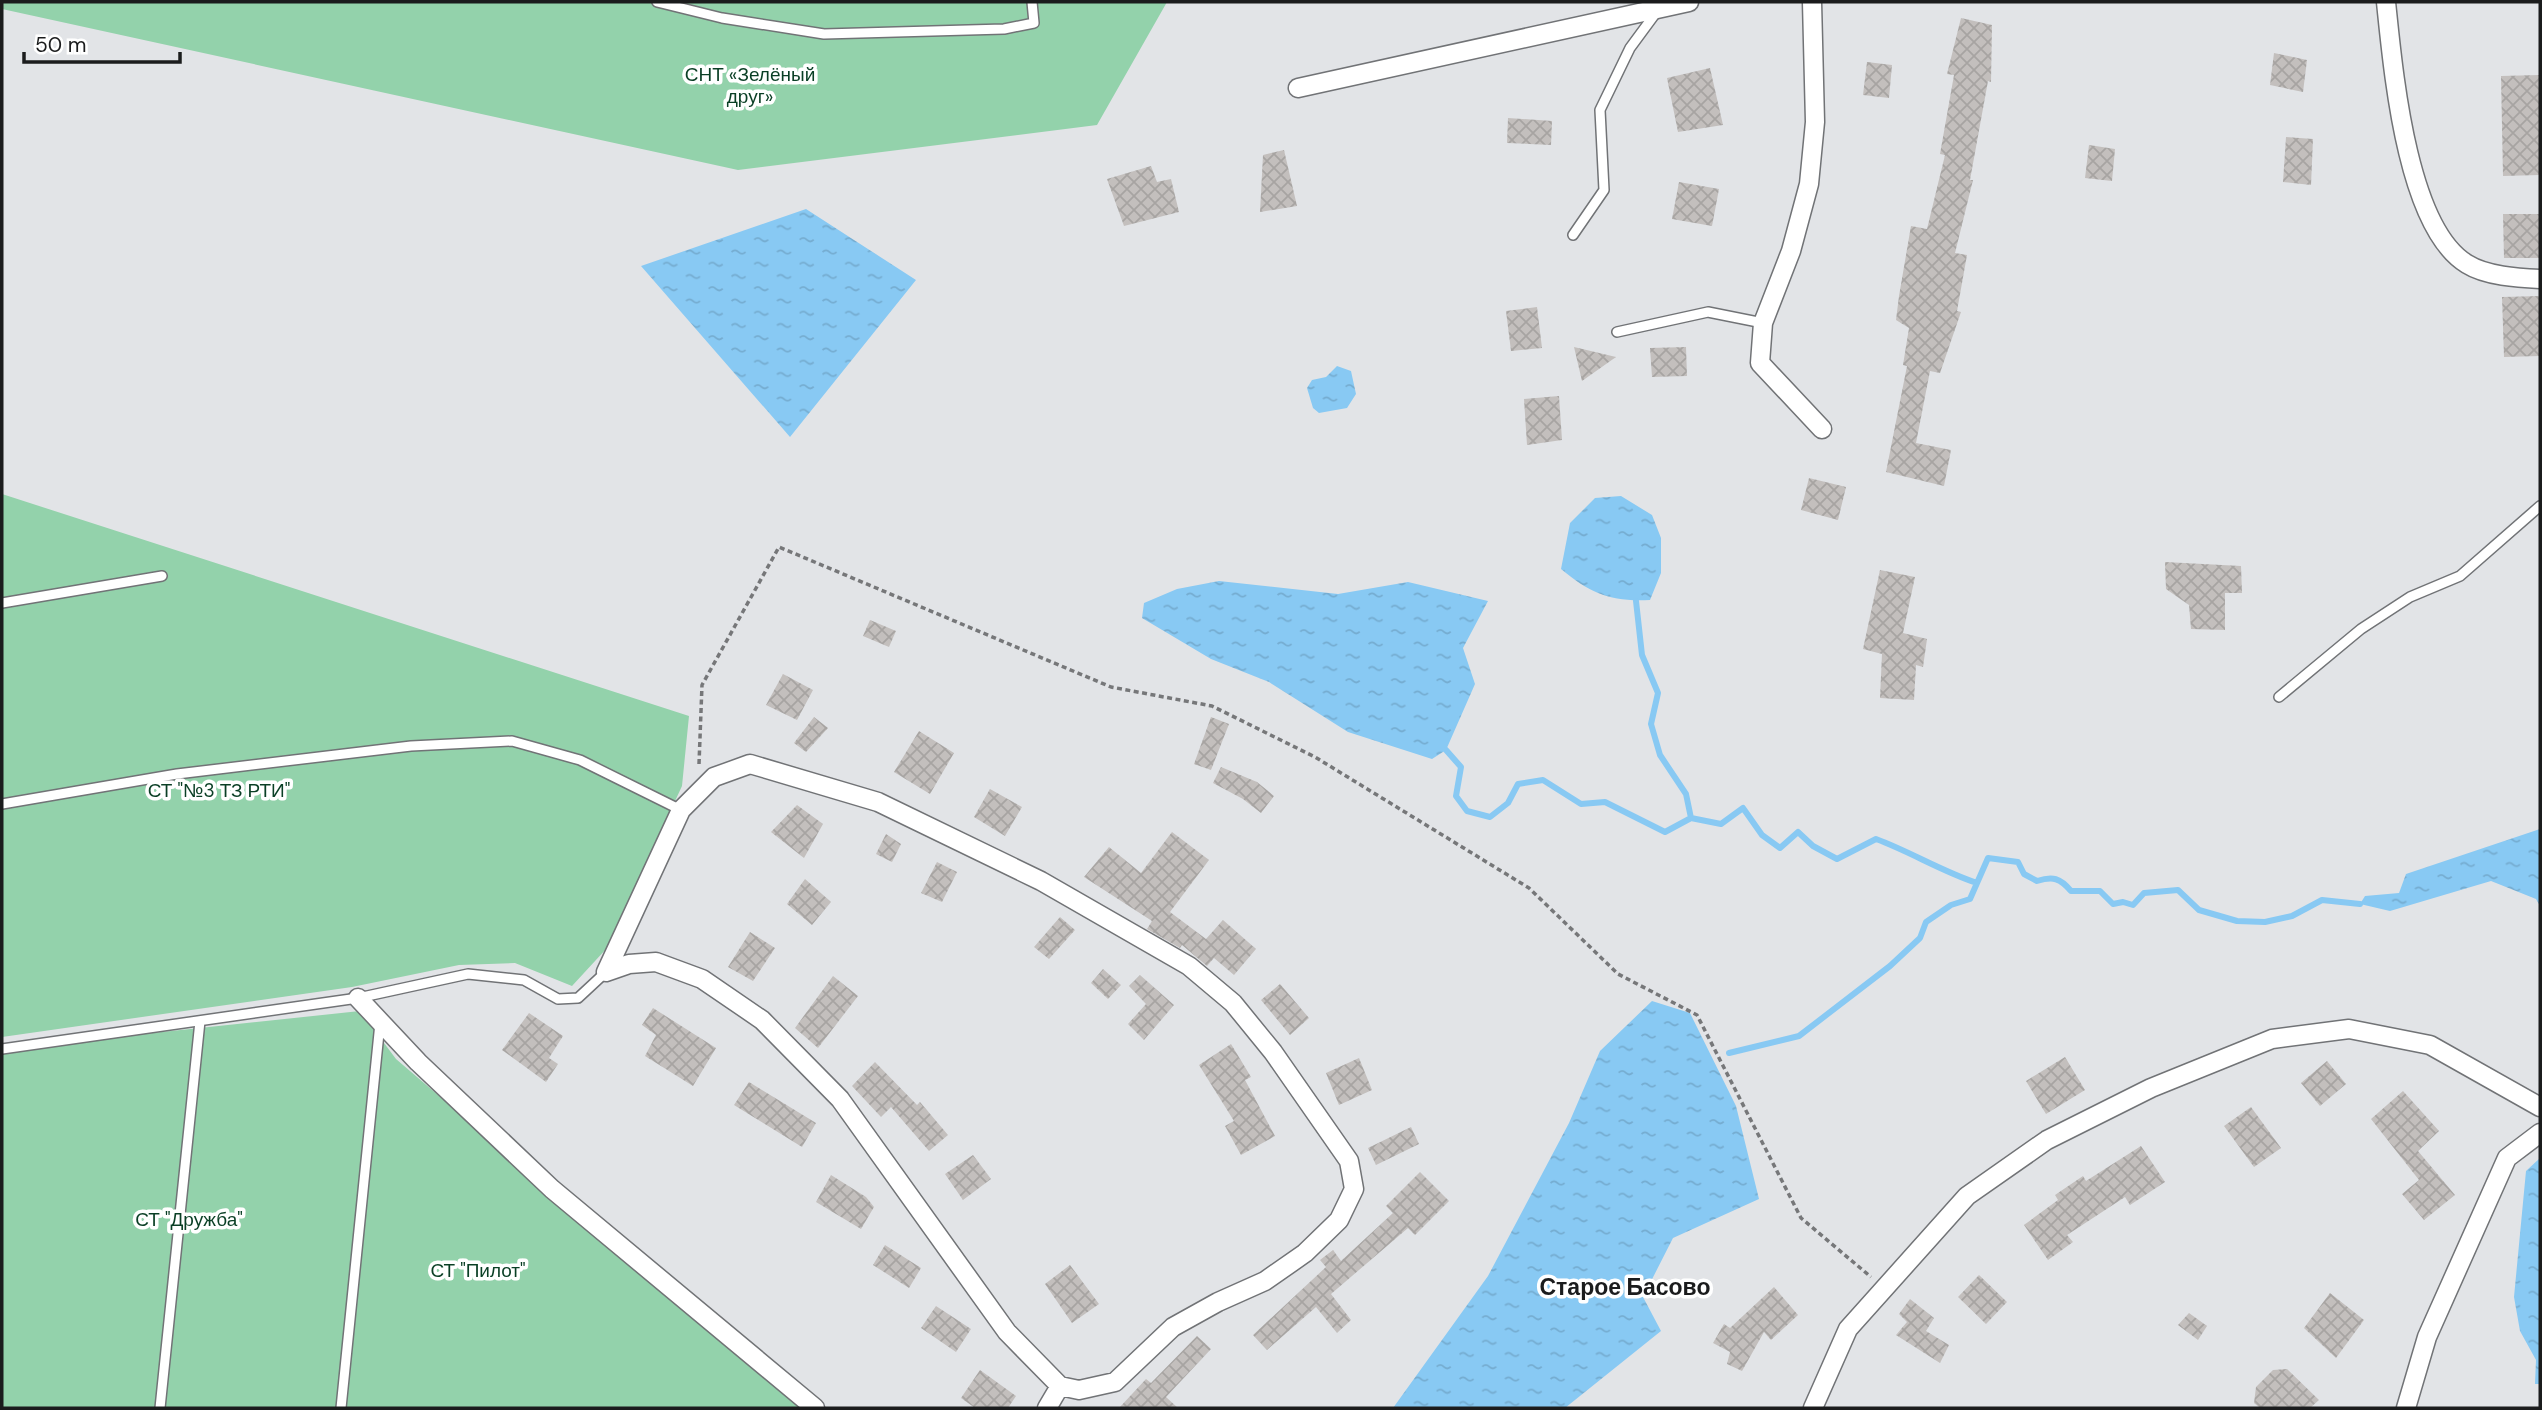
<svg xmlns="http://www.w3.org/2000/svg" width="2542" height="1410" font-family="'DM Sans',sans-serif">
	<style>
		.garden { fill: #93d2ab }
		.water { fill: url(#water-ripples) }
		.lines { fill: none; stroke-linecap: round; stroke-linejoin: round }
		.stream { stroke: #88c9f3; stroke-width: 6 }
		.building { fill: url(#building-cross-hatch) }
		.service-casing { stroke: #717376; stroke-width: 12 }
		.minor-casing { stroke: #717376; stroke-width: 21 }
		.path { stroke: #767779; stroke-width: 3.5; stroke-dasharray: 5 3.5; stroke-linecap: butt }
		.service { stroke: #fff; stroke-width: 9 }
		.minor { stroke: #fff; stroke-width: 18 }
		.labels { text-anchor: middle; stroke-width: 7; stroke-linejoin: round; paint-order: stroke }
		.park-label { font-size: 19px; fill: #0a3f25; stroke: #fff }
		.quarter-label { font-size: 23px; font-weight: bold; fill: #1b1c1d; stroke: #fff }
	</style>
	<defs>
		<pattern id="water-ripples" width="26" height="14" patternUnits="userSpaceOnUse" patternTransform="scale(1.75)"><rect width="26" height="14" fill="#88c9f3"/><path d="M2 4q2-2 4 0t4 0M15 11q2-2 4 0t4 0" fill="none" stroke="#75acd0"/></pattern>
		<pattern id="building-cross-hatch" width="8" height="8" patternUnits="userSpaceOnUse" patternTransform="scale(1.75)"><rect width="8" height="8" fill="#c3bfbd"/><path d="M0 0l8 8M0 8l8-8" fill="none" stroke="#a7a4a2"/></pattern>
	</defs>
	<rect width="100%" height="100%" fill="#e2e4e7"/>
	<!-- garden -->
	<path class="garden" d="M 2,2 L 1167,2 L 1097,125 L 738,170 L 2,9 Z
		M 2,494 L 689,716 L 682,786 L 607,948 L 572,986 L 515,963 L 459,965 L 352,987 L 2,1037 Z
		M 360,1011 L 396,1059 L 803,1408 L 2,1408 L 2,1049 Z"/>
	<!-- water -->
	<path class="water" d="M 806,209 L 916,280 L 790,437 L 641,266 Z
		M 1337,366 L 1351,371 L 1356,394 L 1347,408 L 1319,413 L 1313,408 L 1307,388 L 1312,380 L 1326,377 Z
		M 1621,496 L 1652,515 L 1661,538 L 1661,573 L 1650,600 C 1611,602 1591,594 1561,569 L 1570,523 L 1595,498 Z
		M 1219,581 L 1338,594 L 1408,582 L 1488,601 L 1463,648 L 1475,684 L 1446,750 L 1432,759 L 1348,732 L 1269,682 L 1211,659 L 1142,618 L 1144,603 L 1177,589 Z
		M 2540,829 L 2540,906 L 2536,899 L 2491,881 L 2390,911 L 2360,904 L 2365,896 L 2399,893 L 2406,874 Z
		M 1652,1001 L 1690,1013 L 1736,1106 L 1759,1199 L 1673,1238 L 1643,1297 L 1661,1331 L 1565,1408 L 1393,1408 L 1488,1276 L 1569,1123 L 1600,1051 Z
		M 2540,1158 L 2540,1384 L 2535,1384 L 2536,1360 L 2520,1331 L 2514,1297 L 2526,1171 Z"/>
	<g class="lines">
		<!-- stream -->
		<path class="stream" d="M 1636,601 L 1642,655 L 1658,693 L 1651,724 L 1660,755 L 1686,794 L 1691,818
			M 1446,750 L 1461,767 L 1456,796 L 1467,811 L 1490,817 L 1508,803 L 1518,784 L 1543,780 L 1581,804 L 1605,802 L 1665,832 L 1691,818 L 1721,824 L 1743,808 L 1762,835 L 1780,848 L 1798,832 L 1813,846 L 1837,859 L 1876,839 C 1911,852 1941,871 1977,883
			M 1729,1053 L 1799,1036 L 1890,966 L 1920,938 L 1926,922 L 1951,905 L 1970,899 L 1988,858 L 2018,862 L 2024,874 L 2037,881 C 2053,876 2060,878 2071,891 L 2100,891 L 2113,904 L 2123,902 L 2133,905 L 2144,893 L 2178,890 L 2199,910 L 2237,921 L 2265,922 L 2292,916 L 2322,900 L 2360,904"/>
	</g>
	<!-- building -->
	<path class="building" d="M 1961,18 L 1992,25 L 1991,82 L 1988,81 L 1970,180 L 1973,180 L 1955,253 L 1967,255 L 1957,311 L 1961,312 L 1940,373 L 1930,371 L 1916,443 L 1951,450 L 1944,486 L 1886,472 L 1907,366 L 1903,365 L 1909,328 L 1896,320 L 1899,296 L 1911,226 L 1927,229 L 1945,155 L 1940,154 L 1954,75 L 1947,74 Z
		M 2274,53 L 2307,60 L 2303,92 L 2270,85 Z
		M 1867,62 L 1892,65 L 1889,98 L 1863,95 Z
		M 1710,68 L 1723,125 L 1678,132 L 1667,78 Z
		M 2539,75 L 2540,175 L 2503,176 L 2501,76 Z
		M 1508,118 L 1552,121 L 1551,145 L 1507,143 Z
		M 2286,137 L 2313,139 L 2311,185 L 2283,182 Z
		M 2089,145 L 2115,149 L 2112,181 L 2085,178 Z
		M 1284,150 L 1297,206 L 1260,212 L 1263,155 Z
		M 1151,166 L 1157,182 L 1171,179 L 1179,212 L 1124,226 L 1107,179 Z
		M 1679,182 L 1719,189 L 1712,226 L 1672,219 Z
		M 2503,214 L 2540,214 L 2540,258 L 2504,258 Z
		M 2540,296 L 2540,356 L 2504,357 L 2502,297 Z
		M 1537,307 L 1542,348 L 1511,351 L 1506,311 Z
		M 1574,347 L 1616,357 L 1582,381 Z
		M 1686,347 L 1687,376 L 1652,377 L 1650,348 Z
		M 1559,396 L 1562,440 L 1527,445 L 1524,399 Z
		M 1809,478 L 1846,487 L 1838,520 L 1801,510 Z
		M 2165,562 L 2241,566 L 2242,593 L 2225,593 L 2225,630 L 2191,629 L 2189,605 L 2166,589 Z
		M 1880,570 L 1915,577 L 1903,633 L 1927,639 L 1923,667 L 1916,665 L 1914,700 L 1880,698 L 1882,654 L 1863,649 Z
		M 870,620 L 896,631 L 889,647 L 863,636 Z
		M 783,674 L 813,690 L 797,720 L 766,705 Z
		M 814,717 L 828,728 L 806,752 L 794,743 Z
		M 1211,717 L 1229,724 L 1211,770 L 1194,764 Z
		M 919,731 L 954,753 L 930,794 L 894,772 Z
		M 1221,767 L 1257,782 L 1274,796 L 1261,813 L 1243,799 L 1213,783 Z
		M 990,789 L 1022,807 L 1005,836 L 974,817 Z
		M 797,805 L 823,824 L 804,858 L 771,832 Z
		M 1172,832 L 1209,860 L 1170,912 L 1206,939 L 1223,920 L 1256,949 L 1234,975 L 1214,958 L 1207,966 L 1182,945 L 1180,948 L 1147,929 L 1152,921 L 1084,877 L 1109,847 L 1141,873 Z
		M 886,834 L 901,844 L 892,862 L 876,854 Z
		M 937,862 L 957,872 L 942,902 L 921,893 Z
		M 805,879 L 831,902 L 812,925 L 787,904 Z
		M 1060,917 L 1075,930 L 1049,959 L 1034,947 Z
		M 750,932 L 775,948 L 753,981 L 728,967 Z
		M 1103,969 L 1121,985 L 1108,999 L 1091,983 Z
		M 1140,975 L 1174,1005 L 1144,1040 L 1128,1024 L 1146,1004 L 1129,986 Z
		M 833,976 L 858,996 L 818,1048 L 795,1028 Z
		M 1280,984 L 1309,1018 L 1290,1035 L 1261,1000 Z
		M 653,1008 L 716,1048 L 693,1086 L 645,1056 L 656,1035 L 642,1025 Z
		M 529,1013 L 563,1036 L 549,1058 L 558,1064 L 546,1082 L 502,1050 Z
		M 1231,1044 L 1251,1077 L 1245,1080 L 1275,1136 L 1241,1155 L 1225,1126 L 1234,1121 L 1199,1065 Z
		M 2065,1057 L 2085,1090 L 2046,1114 L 2026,1081 Z
		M 1359,1058 L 1372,1090 L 1339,1105 L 1326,1073 Z
		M 2327,1061 L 2346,1084 L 2320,1106 L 2301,1083 Z
		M 875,1062 L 917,1105 L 920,1102 L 948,1135 L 929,1151 L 891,1107 L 881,1117 L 852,1086 Z
		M 749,1082 L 816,1123 L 802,1147 L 734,1105 Z
		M 2403,1091 L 2439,1131 L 2418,1151 L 2455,1195 L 2424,1220 L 2402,1194 L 2419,1180 L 2371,1119 Z
		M 2251,1107 L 2281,1148 L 2254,1167 L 2224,1126 Z
		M 1411,1127 L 1419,1144 L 1376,1165 L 1368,1148 Z
		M 2141,1146 L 2165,1182 L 2130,1205 L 2125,1197 L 2067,1235 L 2073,1242 L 2048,1260 L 2024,1225 L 2058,1200 L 2055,1195 L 2083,1176 L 2086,1181 Z
		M 973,1155 L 991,1179 L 963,1200 L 945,1174 Z
		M 1420,1172 L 1449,1201 L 1415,1235 L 1408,1228 L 1331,1294 L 1351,1320 L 1337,1333 L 1316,1307 L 1267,1350 L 1253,1335 L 1326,1267 L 1320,1260 L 1333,1250 L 1341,1261 L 1393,1213 L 1386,1206 Z
		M 831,1175 L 866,1197 L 874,1207 L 861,1229 L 816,1202 Z
		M 885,1245 L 921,1268 L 909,1288 L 873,1265 Z
		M 1070,1265 L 1099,1304 L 1072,1323 L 1045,1284 Z
		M 1979,1275 L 2007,1302 L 1986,1324 L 1958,1297 Z
		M 1774,1287 L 1798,1315 L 1771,1340 L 1764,1332 L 1742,1371 L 1727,1364 L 1730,1352 L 1713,1343 L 1724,1324 L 1730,1328 Z
		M 2330,1293 L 2364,1320 L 2336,1358 L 2304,1328 Z
		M 1910,1299 L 1934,1318 L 1926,1331 L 1949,1345 L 1940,1363 L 1896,1335 L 1907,1322 L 1899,1314 Z
		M 936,1306 L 971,1329 L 956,1352 L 921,1328 Z
		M 2189,1313 L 2207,1326 L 2198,1340 L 2178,1325 Z
		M 1197,1336 L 1211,1349 L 1166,1397 L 1178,1408 L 1119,1408 L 1146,1379 L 1151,1383 Z
		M 2287,1369 L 2319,1400 L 2310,1408 L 2260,1408 L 2254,1403 L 2256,1387 L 2273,1370 Z
		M 980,1370 L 1016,1396 L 1008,1408 L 975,1408 L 961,1398 Z"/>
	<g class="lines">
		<!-- service casing -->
		<g class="service-casing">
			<path id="service" d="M 657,2 L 722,18 L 824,34 L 1004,29 L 1034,23 L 1032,2
				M 1573,235 L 1604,190 L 1600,110 L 1630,48 L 1658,10
				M 1617,332 L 1708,312 L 1763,323
				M 2,603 L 162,576
				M 2279,697 L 2361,629 L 2410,597 L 2460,576 L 2540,506
				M 2,804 L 177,774 L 411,746 L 512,741 L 580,760 L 681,810
				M 2,1049 L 358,998 L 468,974 L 524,980 L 558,999 L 578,998 L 606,972
				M 160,1408 L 200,1021
				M 341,1408 L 380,1023"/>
		</g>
		<!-- minor casing -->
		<g class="minor-casing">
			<path id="minor" d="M 1812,2 L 1815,122 L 1809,184 L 1791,251 L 1763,323 L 1760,363 L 1822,429
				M 2386,2 C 2393,68 2406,227 2467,264 C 2486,276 2518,278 2540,279
				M 1298,88 L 1689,2
				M 750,764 L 878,802 L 1041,881 L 1189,966 L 1233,1003 L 1273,1052 L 1349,1161 L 1354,1189 L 1339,1220 L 1305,1253 L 1265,1281 L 1218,1302 L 1173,1327 L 1115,1382 L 1079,1390 L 1060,1386 L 1007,1332 L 840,1099 L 762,1020 L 702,979 L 656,962 L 629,964 L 606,972 L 681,810 L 714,777 Z
				M 358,998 L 418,1062 L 552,1189 L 815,1408
				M 1047,1408 L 1060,1386
				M 1813,1408 L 1848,1329 L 1967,1196 L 2047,1140 L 2151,1088 L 2272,1039 L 2349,1029 L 2430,1045 L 2540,1107
				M 2406,1408 L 2427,1337 L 2507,1158 L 2540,1133"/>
		</g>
		<!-- path -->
		<path class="path" d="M 699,764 L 702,685 L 779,547 L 1111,687 L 1212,706 L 1315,757 L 1529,888 L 1618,974 L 1697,1015 L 1801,1218 L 1871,1277"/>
		<!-- service -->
		<use href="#service" class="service"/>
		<!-- minor -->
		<use href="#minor" class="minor"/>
	</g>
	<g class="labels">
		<!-- park labels -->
		<g class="park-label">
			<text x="750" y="81">СНТ «Зелёный<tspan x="750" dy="22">друг»</tspan></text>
			<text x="219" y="797">СТ "№3 ТЗ РТИ"</text>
			<text x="189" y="1226">СТ "Дружба"</text>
			<text x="478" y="1277">СТ "Пилот"</text>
		</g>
		<!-- quarter labels -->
		<g class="quarter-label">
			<text x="1625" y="1295">Старое Басово</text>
		</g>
	</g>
	<!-- border -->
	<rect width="2542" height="1410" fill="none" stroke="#1b1c1d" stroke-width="7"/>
	<!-- scale -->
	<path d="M24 52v10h156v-10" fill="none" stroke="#1b1c1d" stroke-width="3.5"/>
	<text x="35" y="52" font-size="21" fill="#1b1c1d" stroke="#ffffff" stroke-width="5" paint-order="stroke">50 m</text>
</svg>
